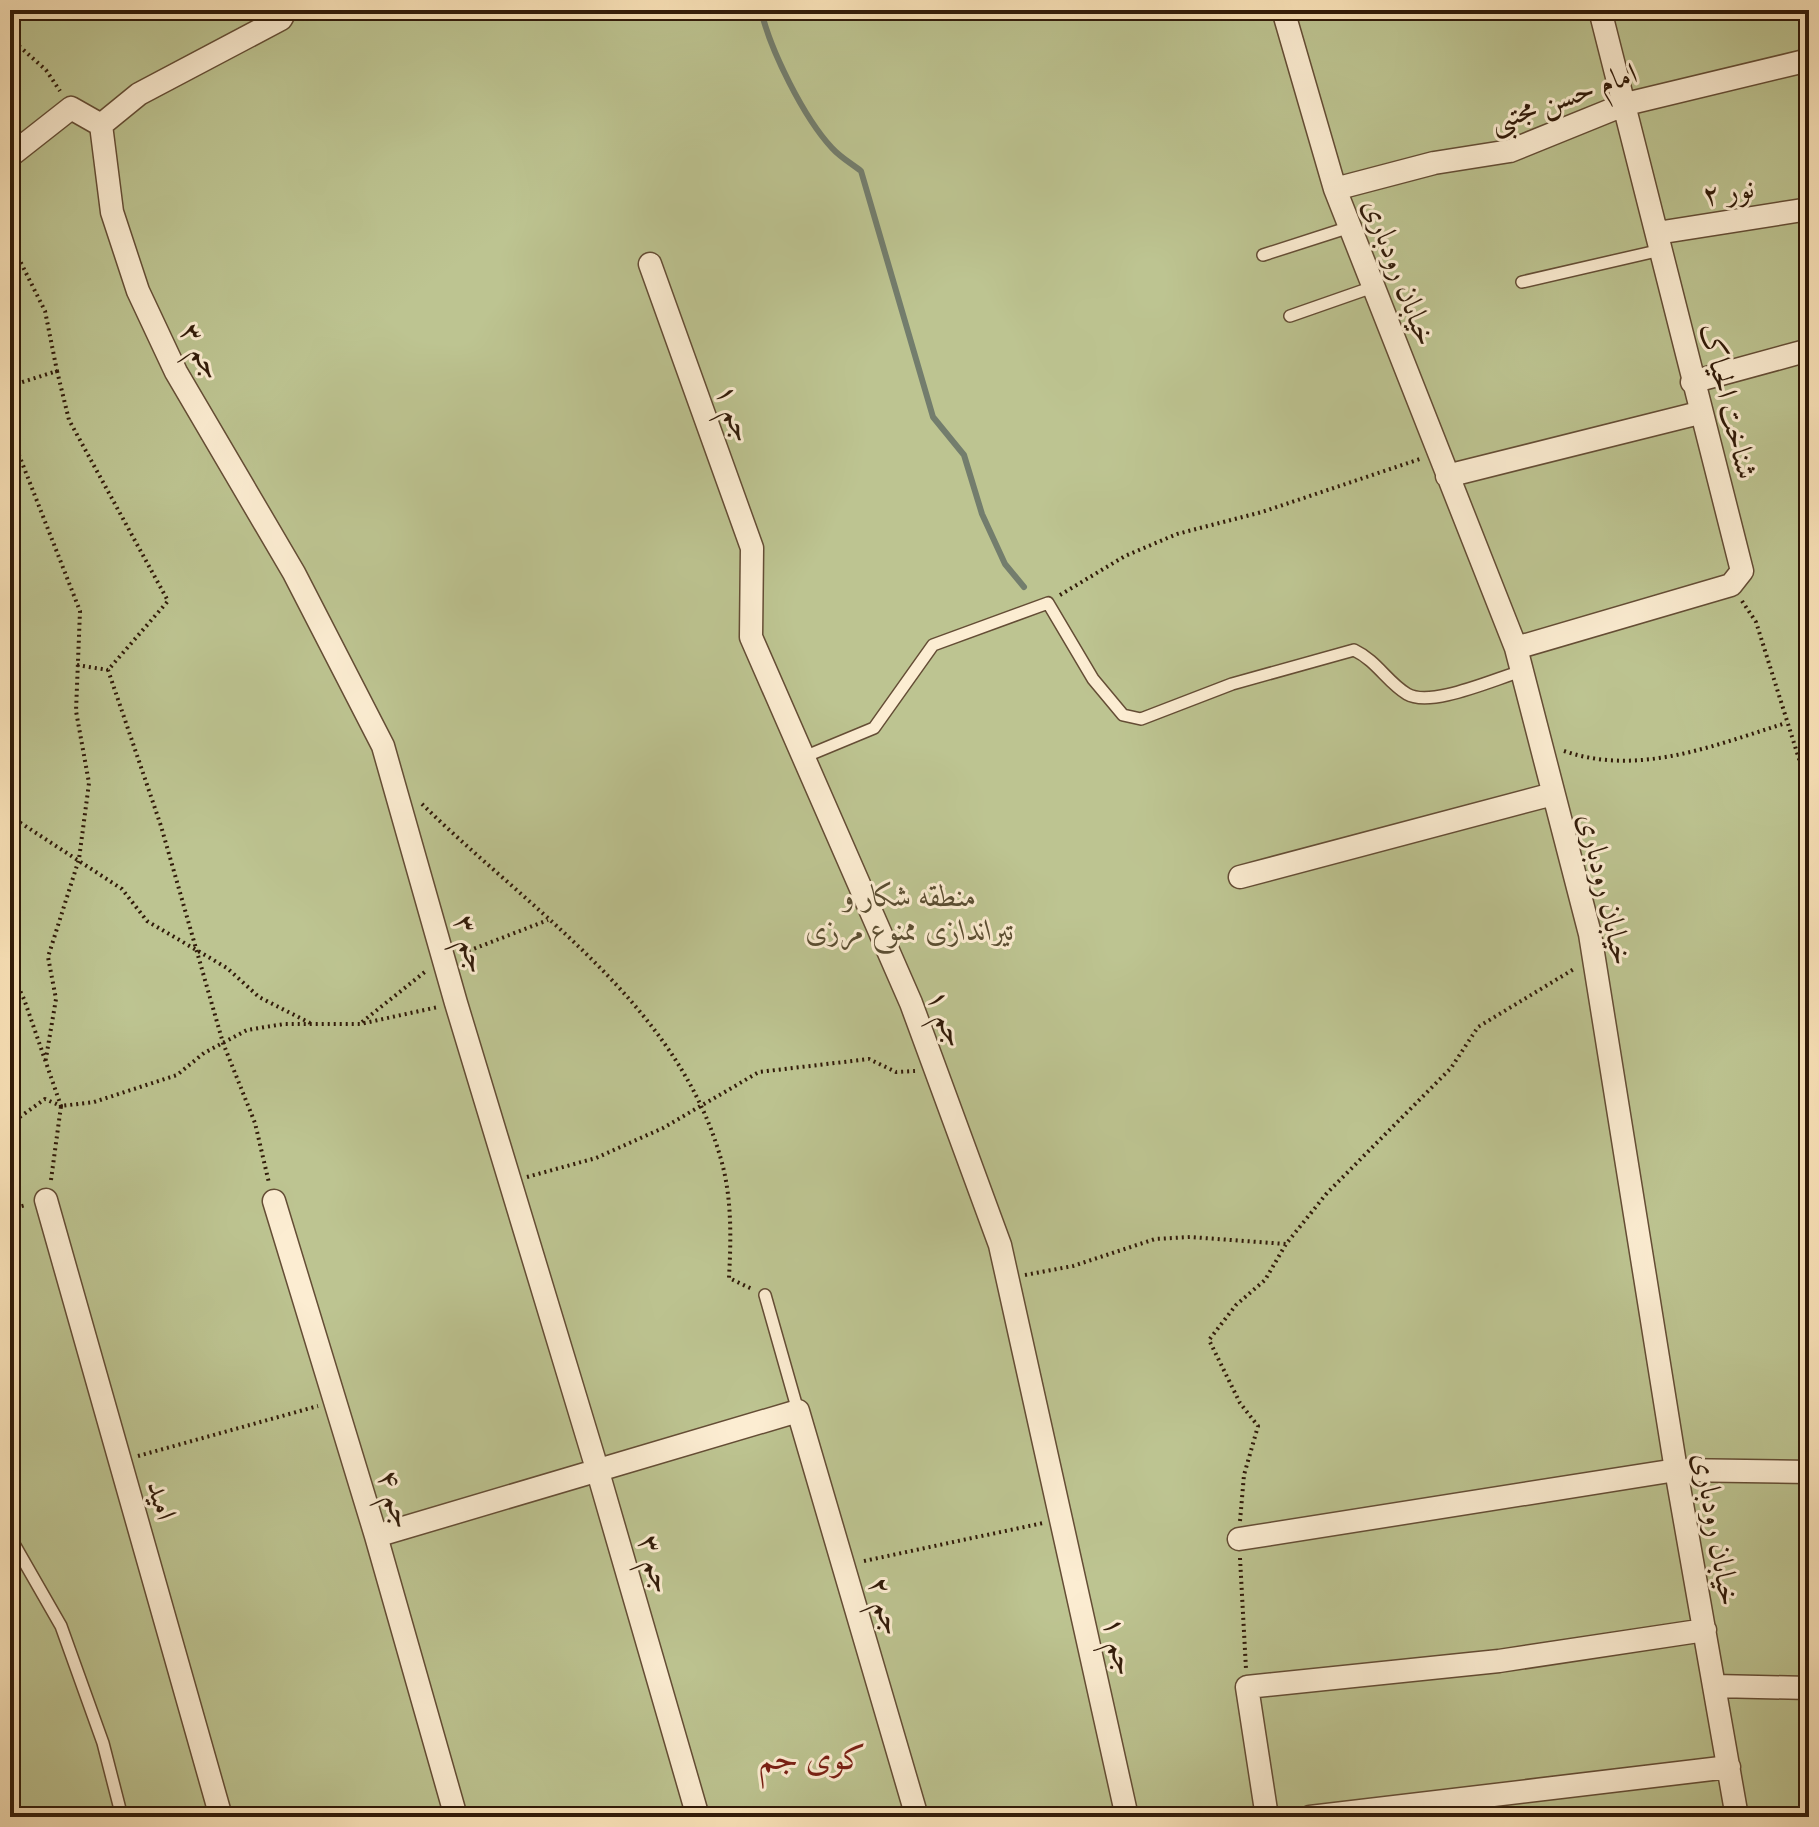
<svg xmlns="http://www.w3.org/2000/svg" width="1819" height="1827" font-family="'IM FELL French Canon',Amiri,serif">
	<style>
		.green { fill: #bdc491; stroke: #77704d; stroke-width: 2 }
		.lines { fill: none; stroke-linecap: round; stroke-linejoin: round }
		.stream { stroke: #737d6d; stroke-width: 6 }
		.lane-casing { stroke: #644d35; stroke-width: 14 }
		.street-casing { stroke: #644d35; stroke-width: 25 }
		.path { stroke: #311b09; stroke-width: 4; stroke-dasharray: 2 4; stroke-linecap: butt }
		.lane { stroke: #fcedd2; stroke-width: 11 }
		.street { stroke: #fcedd2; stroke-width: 22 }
		.labels { text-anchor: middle; stroke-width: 6; stroke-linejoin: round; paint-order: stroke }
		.street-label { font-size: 30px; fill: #311b09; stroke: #fcedd2 }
		.park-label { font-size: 30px; font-style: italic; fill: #5b4e32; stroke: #fcedd2 }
		.quarter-label { font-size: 34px; fill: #7a1f14; stroke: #fcedd2 }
	</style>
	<rect width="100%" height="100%" fill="#fbe4ba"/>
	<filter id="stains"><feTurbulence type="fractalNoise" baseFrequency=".0025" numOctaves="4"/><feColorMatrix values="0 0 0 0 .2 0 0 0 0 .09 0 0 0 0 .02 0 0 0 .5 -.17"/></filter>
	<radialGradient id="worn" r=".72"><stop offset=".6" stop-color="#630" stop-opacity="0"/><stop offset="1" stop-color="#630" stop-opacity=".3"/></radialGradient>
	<!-- green -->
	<path class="green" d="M 10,10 L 1809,10 L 1809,1817 L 10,1817 Z"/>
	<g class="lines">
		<!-- stream -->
		<path class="stream" d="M 761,10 C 770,50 804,118 832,148 C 840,157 852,164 861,171 L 933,417 L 964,455 L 982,514 L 1005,564 L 1024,587"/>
		<!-- lane casing -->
		<g class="lane-casing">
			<path id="lane" d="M 1263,255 L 1350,227
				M 1522,282 L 1661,250
				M 1290,316 L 1373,287
				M 804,757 L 874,728 L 933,645 L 1048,603 L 1093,679 L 1123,715 L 1141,719 L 1232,684 L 1354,650 C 1377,661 1387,682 1407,694 C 1431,708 1494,679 1522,671
				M 765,1295 L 798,1411
				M 10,1537 L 61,1626 L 103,1743 L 122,1817"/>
		</g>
		<!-- street casing -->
		<g class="street-casing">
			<path id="street" d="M 1283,10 L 1335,189 L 1516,648 L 1590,934 L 1676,1470 L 1737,1817
				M 101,125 L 112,212 L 138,291 L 176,372 L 294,573 L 383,746 L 456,1003 L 598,1472 L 698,1817
				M 10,156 L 71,108 L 101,125 L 139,94 L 281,19 L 286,10
				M 1335,189 L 1434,163 L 1510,151 L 1626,104 L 1809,60
				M 1657,233 L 1809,209
				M 650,264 L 752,548 L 751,637 L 911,1003 L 1000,1245 L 1127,1817
				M 1692,382 L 1809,350
				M 1447,476 L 1699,413
				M 1516,648 L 1731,585 L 1742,571 L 1600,10
				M 1240,877 L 1553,794
				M 46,1200 L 221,1817
				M 274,1201 L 376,1536 L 456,1817
				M 376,1536 L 798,1411 L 917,1817
				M 1239,1539 L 1676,1470 L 1809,1472
				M 1715,1686 L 1809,1688
				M 1267,1817 L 1247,1687 L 1499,1661 L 1705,1630
				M 1310,1817 L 1729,1767"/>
		</g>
		<!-- path -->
		<path class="path" d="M 10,38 L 46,70 L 60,91
			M 10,241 L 45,311 L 57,371 L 10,386
			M 57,371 L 69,420 L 168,601 L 108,670 L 161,826 L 223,1043 L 255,1123 L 269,1183
			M 10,432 L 80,611 L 76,711 L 89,783 L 79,859 L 48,957 L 56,999 L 45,1064
			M 1060,595 L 1125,556 L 1177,534 L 1262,512 L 1420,459
			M 1742,601 L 1756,622 L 1799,759 L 1809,764
			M 77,665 L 108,670
			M 1564,751 C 1639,777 1715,745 1786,723
			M 422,804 C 532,912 680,1006 722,1163 C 732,1200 731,1240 729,1278 L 752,1289
			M 10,816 L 122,889 L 147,921 L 227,968 L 259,997 L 310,1023
			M 463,953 L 548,920
			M 10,970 L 24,999 L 61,1106 L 45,1099 L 10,1124
			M 362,1022 L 426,971
			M 527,1177 L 596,1158 L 663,1128 L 759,1072 L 869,1059 L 896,1072 L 915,1071
			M 51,1180 L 61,1106 L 94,1102 L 177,1075 L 204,1053 L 247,1030 L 284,1024 L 360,1024 L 438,1007
			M 10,1209 L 26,1205
			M 1025,1275 L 1073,1266 L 1155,1239 L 1190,1237 L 1286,1244
			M 138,1456 L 318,1406
			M 1240,1521 L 1244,1475 L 1258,1426 L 1240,1403 L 1209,1340 L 1236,1305 L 1265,1280 L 1286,1244 L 1327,1193 L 1451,1068 L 1478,1027 L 1574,969
			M 1240,1558 L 1246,1669
			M 864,1561 L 1043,1523"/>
		<!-- lane -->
		<use href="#lane" class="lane"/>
		<!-- street -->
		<use href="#street" class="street"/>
	</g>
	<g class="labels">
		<!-- street labels -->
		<g class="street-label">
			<text transform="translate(1563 97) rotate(-19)" y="10">امام حسن مجتبی</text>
			<text transform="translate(1728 191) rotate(-9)" y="10">نور ٢</text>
			<text transform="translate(1400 272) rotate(69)" y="10">خیابان رودباری</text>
			<text transform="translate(202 351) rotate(62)" y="10">جم ۳</text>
			<text transform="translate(1729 401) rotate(76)" y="10">شناخت الحیاک</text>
			<text transform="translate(735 413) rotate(70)" y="10">جم ۱</text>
			<text transform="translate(1606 889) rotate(77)" y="10">خیابان رودباری</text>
			<text transform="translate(471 944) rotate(75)" y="10">جم ۳</text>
			<text transform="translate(947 1018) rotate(69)" y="10">جم ۱</text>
			<text transform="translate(396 1499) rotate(73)" y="10">جم ۴</text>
			<text transform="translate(162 1500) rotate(74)" y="10">امید</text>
			<text transform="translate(1717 1529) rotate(80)" y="10">خیابان رودباری</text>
			<text transform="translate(656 1564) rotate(74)" y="10">جم ۳</text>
			<text transform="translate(886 1606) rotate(74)" y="10">جم ۲</text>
			<text transform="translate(1120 1646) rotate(77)" y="10">جم ۱</text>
		</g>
		<!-- park labels -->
		<g class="park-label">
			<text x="910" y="906">منطقه شکار و<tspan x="910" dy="34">تیراندازی ممنوع مرزی</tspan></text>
		</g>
		<!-- quarter labels -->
		<g class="quarter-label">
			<text x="812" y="1769">کوی جم</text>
		</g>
	</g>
	<!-- margin -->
	<rect width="1819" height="1827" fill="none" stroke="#fbe4ba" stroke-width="40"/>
	<rect x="12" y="12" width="1795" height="1803" fill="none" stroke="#311b09" stroke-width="4"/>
	<rect x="20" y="20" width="1779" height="1787" fill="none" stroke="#311b09" stroke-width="2"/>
	<rect width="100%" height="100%" filter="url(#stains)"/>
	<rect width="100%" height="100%" fill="url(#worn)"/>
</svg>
